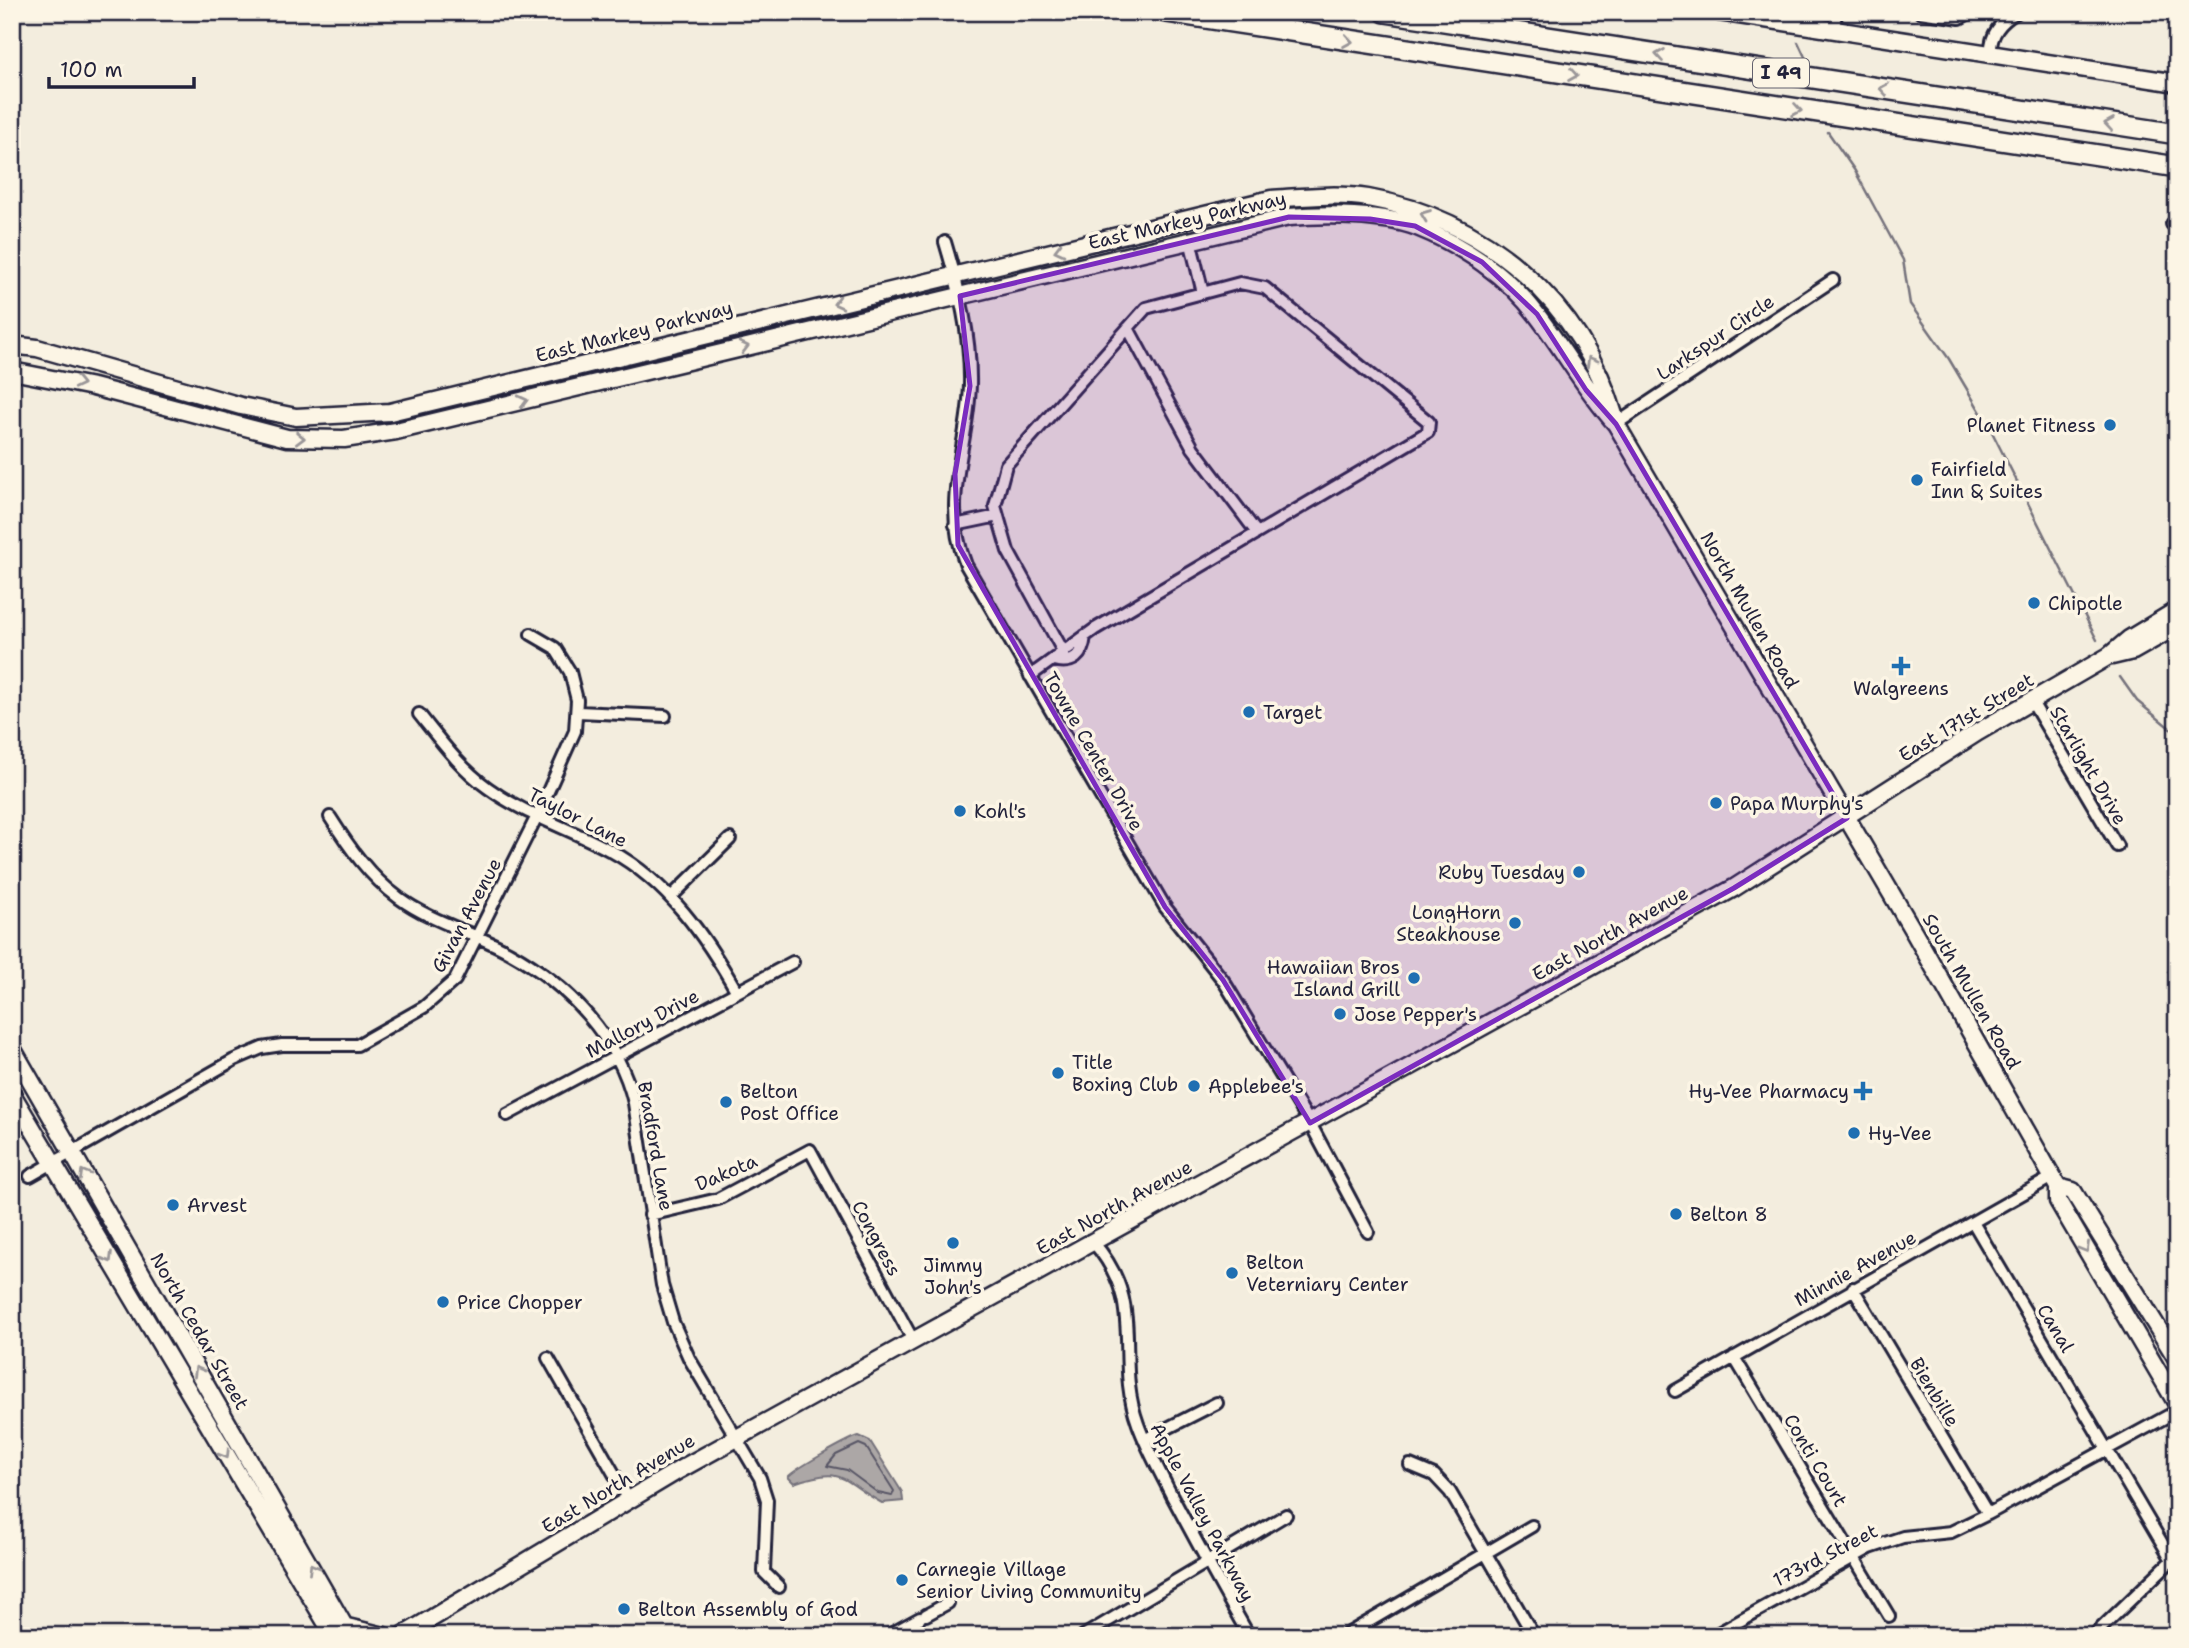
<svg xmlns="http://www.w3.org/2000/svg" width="2189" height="1648" font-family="'Shantell Sans',sans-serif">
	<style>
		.water { fill: #aca7a6; stroke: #75727b; stroke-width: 2 }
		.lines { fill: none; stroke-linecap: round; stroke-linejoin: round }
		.shore { stroke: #595766; stroke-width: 2 }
		.stream { stroke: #75727b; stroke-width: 2.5 }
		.street-casing { stroke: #22223b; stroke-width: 16 }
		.secondary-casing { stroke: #22223b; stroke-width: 21 }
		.highway-casing { stroke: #22223b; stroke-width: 24 }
		.street { stroke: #fcf5e5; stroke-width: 10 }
		.secondary { stroke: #fcf5e5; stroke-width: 16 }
		.highway { stroke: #fcf5e5; stroke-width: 19 }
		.oneway { stroke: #9a9698 }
		.marked { fill: #7b2cbf; fill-opacity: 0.2; stroke: #7b2cbf; stroke-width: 5; stroke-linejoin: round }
		.poi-dot { fill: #1f6fb2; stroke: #fcf5e5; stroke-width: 2.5 }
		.labels { text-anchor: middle; stroke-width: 7; stroke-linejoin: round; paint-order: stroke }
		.shield { fill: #fcf5e5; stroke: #63616e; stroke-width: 2 }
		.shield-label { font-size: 18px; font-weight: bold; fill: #22223b }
		.street-label { font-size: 19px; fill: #22223b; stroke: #fcf5e5 }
		.poi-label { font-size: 19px; fill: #22223b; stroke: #fcf5e5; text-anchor: start }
	</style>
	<rect width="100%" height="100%" fill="#f3edde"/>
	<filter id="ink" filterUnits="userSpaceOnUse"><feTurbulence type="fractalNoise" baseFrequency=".0143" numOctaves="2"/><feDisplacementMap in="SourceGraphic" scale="14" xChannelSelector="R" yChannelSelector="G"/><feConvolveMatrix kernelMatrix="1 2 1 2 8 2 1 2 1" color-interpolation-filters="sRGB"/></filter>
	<g filter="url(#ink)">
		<!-- water -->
		<path class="water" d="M 859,1436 L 870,1441 L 902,1492 L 903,1501 L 882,1503 C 841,1481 846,1465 794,1483 L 788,1477 C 793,1470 848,1439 859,1436 Z"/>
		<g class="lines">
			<!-- shore -->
			<path class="shore" d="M 859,1444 L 866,1447 L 894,1491 L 892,1496 L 878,1493 L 847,1470 L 827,1466 L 836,1455 Z"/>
			<!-- stream -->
			<path class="stream" d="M 1788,12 L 1788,13
				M 1798,42 L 1805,57
				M 1828,132 L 1855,171 L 1903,260 L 1910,304 L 1949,359 L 1990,428 L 2097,640
				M 2120,677 L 2137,701 L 2177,734
				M 2168,972 L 2177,963"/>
			<!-- street casing -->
			<g class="street-casing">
				<path id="street" d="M 1920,12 L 1960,18 L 1971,12
					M 1834,30 L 1836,12
					M 1991,55 C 1989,35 2000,22 2017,12
					M 2172,224 L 2177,225
					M 1190,240 L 1203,293
					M 945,242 C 959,289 971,335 970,385 C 968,449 940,500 966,565 L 1165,907 L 1223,980 L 1310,1123 L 1368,1232
					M 1128,328 L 1193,448 L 1257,533
					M 1616,424 L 1833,280
					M 955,525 L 998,516
					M 1053,660 C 1073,665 1083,657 1085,636
					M 1030,676 L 1095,629 L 1428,432 L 1429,422 L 1265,288 L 1240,283 L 1146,308 L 1006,465 L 995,506 L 1008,551 L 1064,653
					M 2032,702 L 2117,846
					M 578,712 L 665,716
					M 419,714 C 440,740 460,768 488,788 C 525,815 571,829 611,851 C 668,882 706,937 737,992
					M 12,733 L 13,732
					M 330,817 C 349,847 369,876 399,898 C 432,922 473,932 509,952 C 567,984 619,1038 634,1103 L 662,1285 L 673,1322 L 689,1358 L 760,1478 L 767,1500 L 764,1572 L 779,1587
					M 671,897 L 730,839
					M 507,1115 L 793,962
					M 30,1176 L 234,1060 L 262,1048 L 282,1045 L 357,1045 L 424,1007 L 455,980 L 537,816 L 575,731 L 577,700 L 570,672 L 555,648 L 531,634
					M 650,1215 L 718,1199 L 810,1150 L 914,1342
					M 1974,1224 L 2172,1560 L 2093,1636
					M 1094,1243 C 1148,1306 1113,1356 1138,1424 C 1147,1449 1160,1472 1172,1496 C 1197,1543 1223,1590 1249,1636
					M 1853,1288 L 1988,1514
					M 1734,1357 L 1889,1616
					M 548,1358 L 629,1500
					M 1675,1391 L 2052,1177
					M 1144,1440 L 1217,1403
					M 1410,1465 L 1434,1475 L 1450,1492 L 1534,1636
					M 926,1615 L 948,1603
					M 887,1636 L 920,1618
					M 1083,1636 L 1286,1515
					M 1344,1636 L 1532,1526
					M 1713,1636 L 1870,1548 L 1903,1537 L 1951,1532 L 1988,1514 L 2177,1411"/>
			</g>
			<!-- secondary casing -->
			<g class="secondary-casing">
				<path id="secondary" d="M 1719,12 L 2177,83
					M 12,345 L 37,348 L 241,406 L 296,417 L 390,412 L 1271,199 C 1303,197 1337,193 1368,198 C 1486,219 1582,303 1615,418
					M 12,371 L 93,387 L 287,438 L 344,439 L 396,431 L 1289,217 C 1325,214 1383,214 1417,227 C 1462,245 1508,276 1537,315 C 1566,353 1584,388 1616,424 L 1915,934 L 2058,1187 L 2058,1201 L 2177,1404
					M 2112,656 L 2133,651 L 2177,626
					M 12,1048 L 350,1636
					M 12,1094 L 334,1636
					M 2058,1187 L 2073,1191 L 2177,1359
					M 347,1627 L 384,1636
					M 402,1636 L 679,1470 L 1734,888 L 1978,732 L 2109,656 L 2129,639 L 2177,610"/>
			</g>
			<!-- highway casing -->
			<g class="highway-casing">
				<path id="highway" d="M 1166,12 L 2177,167
					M 1385,12 L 2177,134"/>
			</g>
			<!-- street -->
			<use href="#street" class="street"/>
			<!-- secondary -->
			<use href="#secondary" class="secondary"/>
			<!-- highway -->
			<use href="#highway" class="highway"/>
		</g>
		<!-- one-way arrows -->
		<defs><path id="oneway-chevron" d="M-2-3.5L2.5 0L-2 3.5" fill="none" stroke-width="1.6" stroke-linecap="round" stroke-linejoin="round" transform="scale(1.75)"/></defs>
		<g class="oneway">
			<use href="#oneway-chevron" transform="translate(1348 41) rotate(9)"/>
			<use href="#oneway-chevron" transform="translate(1660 55) rotate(-171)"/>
			<use href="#oneway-chevron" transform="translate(1573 75) rotate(9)"/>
			<use href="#oneway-chevron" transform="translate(1884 89) rotate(-171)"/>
			<use href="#oneway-chevron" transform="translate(1797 110) rotate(9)"/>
			<use href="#oneway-chevron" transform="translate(2109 124) rotate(-171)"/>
			<use href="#oneway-chevron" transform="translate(1425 215) rotate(-159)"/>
			<use href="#oneway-chevron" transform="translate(1059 250) rotate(166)"/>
			<use href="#oneway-chevron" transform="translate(838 303) rotate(166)"/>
			<use href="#oneway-chevron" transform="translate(744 347) rotate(-14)"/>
			<use href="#oneway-chevron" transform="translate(1591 361) rotate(-120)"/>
			<use href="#oneway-chevron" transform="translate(79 383) rotate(13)"/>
			<use href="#oneway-chevron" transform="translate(523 401) rotate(-14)"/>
			<use href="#oneway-chevron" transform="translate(300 438) rotate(1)"/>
			<use href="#oneway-chevron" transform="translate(84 1174) rotate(-120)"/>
			<use href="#oneway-chevron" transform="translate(2085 1248) rotate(60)"/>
			<use href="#oneway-chevron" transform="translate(108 1258) rotate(59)"/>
			<use href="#oneway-chevron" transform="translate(198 1371) rotate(-120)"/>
			<use href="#oneway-chevron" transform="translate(225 1454) rotate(59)"/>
			<use href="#oneway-chevron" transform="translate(313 1568) rotate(-120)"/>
		</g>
	</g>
	<!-- marked area -->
	<path class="marked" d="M 1289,217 L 1370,219 L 1415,226 L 1482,262 L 1537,314 L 1586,390 L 1616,424 L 1847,818 L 1734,888 L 1310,1123 L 1223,980 L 1165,907 L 958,545 L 955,474 L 970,386 L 960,296 Z"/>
	<!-- markers -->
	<g class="poi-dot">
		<circle cx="2110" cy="425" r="7"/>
		<circle cx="1917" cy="480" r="7"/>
		<circle cx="2034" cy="603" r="7"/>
		<path d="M1897.5 655.5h7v7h7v7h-7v7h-7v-7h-7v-7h7z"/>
		<circle cx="1249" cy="712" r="7"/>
		<circle cx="1716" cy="803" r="7"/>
		<circle cx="960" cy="811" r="7"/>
		<circle cx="1579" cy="872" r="7"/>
		<circle cx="1515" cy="923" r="7"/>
		<circle cx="1414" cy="978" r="7"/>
		<circle cx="1340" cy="1014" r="7"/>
		<circle cx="1058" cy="1073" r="7"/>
		<circle cx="1194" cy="1086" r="7"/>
		<path d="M1859.5 1080.5h7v7h7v7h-7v7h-7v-7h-7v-7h7z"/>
		<circle cx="726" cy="1102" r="7"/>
		<circle cx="1854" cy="1133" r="7"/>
		<circle cx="173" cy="1205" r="7"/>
		<circle cx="1676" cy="1214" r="7"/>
		<circle cx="953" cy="1243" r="7"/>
		<circle cx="1232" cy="1273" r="7"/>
		<circle cx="443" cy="1302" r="7"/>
		<circle cx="902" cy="1580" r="7"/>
		<circle cx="624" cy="1609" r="7"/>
	</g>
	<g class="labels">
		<!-- shield labels -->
		<rect class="shield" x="1753" y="58.5" width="56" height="29" rx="5"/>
		<g class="shield-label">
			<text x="1781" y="79">I 49</text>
		</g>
		<!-- street labels -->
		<g class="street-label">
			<text transform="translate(1187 220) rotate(-13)" y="7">East Markey Parkway</text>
			<text transform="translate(634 331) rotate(-14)" y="7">East Markey Parkway</text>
			<text transform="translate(1715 337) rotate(-34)" y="7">Larkspur Circle</text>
			<text transform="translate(1750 610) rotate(60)" y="7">North Mullen Road</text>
			<text transform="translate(1966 717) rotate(-31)" y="7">East 171st Street</text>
			<text transform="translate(1094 751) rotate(60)" y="7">Towne Center Drive</text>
			<text transform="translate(2089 765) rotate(60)" y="7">Starlight Drive</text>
			<text transform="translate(578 817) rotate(27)" y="7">Taylor Lane</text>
			<text transform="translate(466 915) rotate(-62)" y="7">Givan Avenue</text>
			<text transform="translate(1610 933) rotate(-29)" y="7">East North Avenue</text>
			<text transform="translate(1972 991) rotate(60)" y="7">South Mullen Road</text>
			<text transform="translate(642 1023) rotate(-28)" y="7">Mallory Drive</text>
			<text transform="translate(656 1146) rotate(80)" y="7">Bradford Lane</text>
			<text transform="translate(726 1172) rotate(-23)" y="7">Dakota</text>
			<text transform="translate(1114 1207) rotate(-29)" y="7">East North Avenue</text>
			<text transform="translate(877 1238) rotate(62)" y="7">Congress</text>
			<text transform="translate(1855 1268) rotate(-29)" y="7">Minnie Avenue</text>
			<text transform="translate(2056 1328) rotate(59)" y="7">Canal</text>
			<text transform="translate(200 1331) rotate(60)" y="7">North Cedar Street</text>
			<text transform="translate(1935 1392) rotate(59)" y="7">Bienbille</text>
			<text transform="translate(1816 1460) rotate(59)" y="7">Conti Court</text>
			<text transform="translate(618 1483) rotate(-31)" y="7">East North Avenue</text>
			<text transform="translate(1203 1512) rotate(62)" y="7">Apple Valley Parkway</text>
			<text transform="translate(1825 1555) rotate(-27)" y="7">173rd Street</text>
		</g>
		<!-- poi labels -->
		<g class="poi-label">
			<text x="2096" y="432" text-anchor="end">Planet Fitness</text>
			<text x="1931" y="476">Fairfield<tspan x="1931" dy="22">Inn &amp; Suites</tspan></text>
			<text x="2048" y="610">Chipotle</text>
			<text x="1901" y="695" text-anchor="middle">Walgreens</text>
			<text x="1263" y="719">Target</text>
			<text x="1730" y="810">Papa Murphy's</text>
			<text x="974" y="818">Kohl's</text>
			<text x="1565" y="879" text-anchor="end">Ruby Tuesday</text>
			<text x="1501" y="919" text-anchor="end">LongHorn<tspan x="1501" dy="22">Steakhouse</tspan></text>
			<text x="1400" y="974" text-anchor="end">Hawaiian Bros<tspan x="1400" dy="22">Island Grill</tspan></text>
			<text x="1354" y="1021">Jose Pepper's</text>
			<text x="1072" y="1069">Title<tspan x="1072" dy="22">Boxing Club</tspan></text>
			<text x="1208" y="1093">Applebee's</text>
			<text x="740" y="1098">Belton<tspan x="740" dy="22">Post Office</tspan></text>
			<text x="1849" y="1098" text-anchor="end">Hy-Vee Pharmacy</text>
			<text x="1868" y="1140">Hy-Vee</text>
			<text x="187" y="1212">Arvest</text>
			<text x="1690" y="1221">Belton 8</text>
			<text x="1246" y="1269">Belton<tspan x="1246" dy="22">Veterniary Center</tspan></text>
			<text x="953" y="1272" text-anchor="middle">Jimmy<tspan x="953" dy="22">John's</tspan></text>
			<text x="457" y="1309">Price Chopper</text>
			<text x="916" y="1576">Carnegie Village<tspan x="916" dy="22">Senior Living Community</tspan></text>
			<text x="638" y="1616">Belton Assembly of God</text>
		</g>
	</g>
	<!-- margin -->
	<rect width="2189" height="1648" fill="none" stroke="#fcf5e5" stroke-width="42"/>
	<rect x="21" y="21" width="2147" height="1606" fill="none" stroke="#22223b" stroke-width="2.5" filter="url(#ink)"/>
	<!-- scale -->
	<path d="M49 77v10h145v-10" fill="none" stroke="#22223b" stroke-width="3.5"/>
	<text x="60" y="77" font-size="21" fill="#22223b" stroke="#fcf5e5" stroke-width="5" paint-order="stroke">100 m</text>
</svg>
